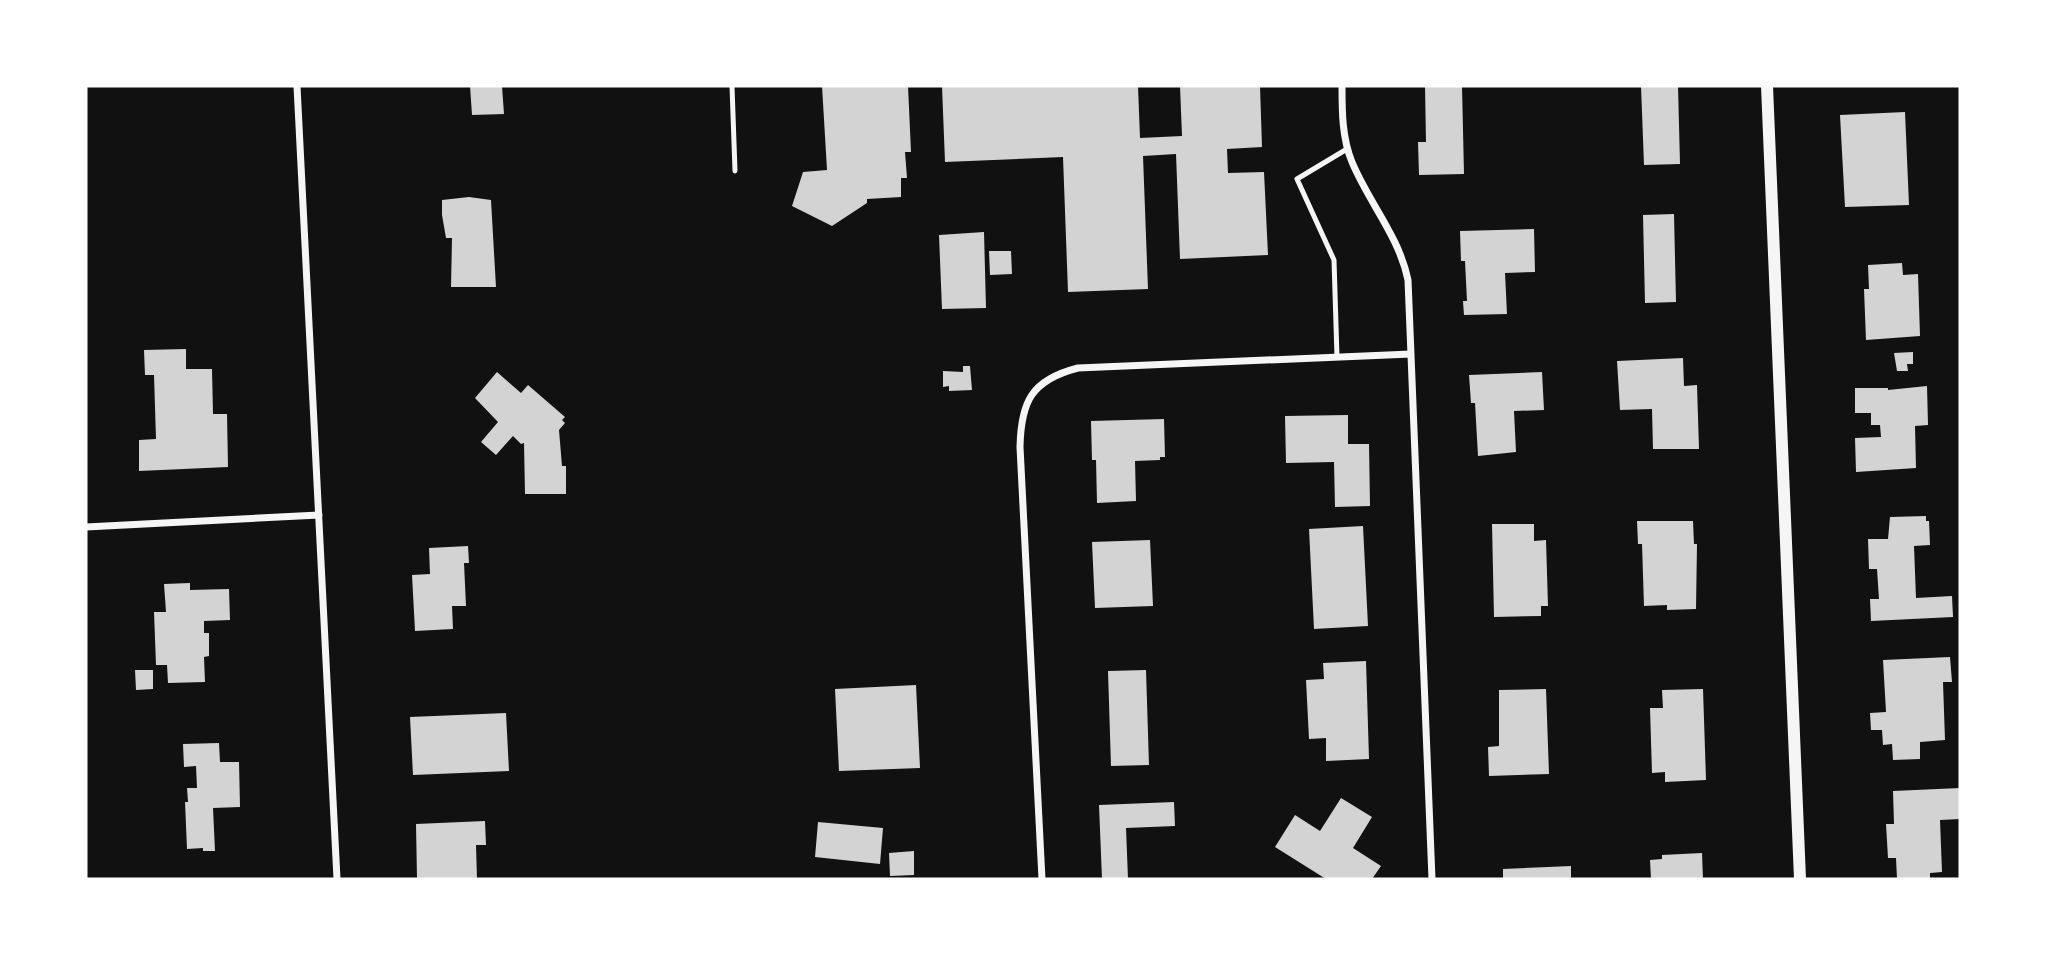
<svg xmlns="http://www.w3.org/2000/svg" width="2046" height="965" font-family="'Public Sans',sans-serif">
	<style>
		.building { fill: #d3d3d3 }
		.lines { fill: none; stroke-linecap: round; stroke-linejoin: round }
		.service { stroke: #f5f5f5; stroke-width: 5 }
		.minor { stroke: #f5f5f5; stroke-width: 7 }
		.tertiary { stroke: #f5f5f5; stroke-width: 12 }
	</style>
	<rect width="100%" height="100%" fill="#111"/>
	<!-- building -->
	<path class="building" d="M 470,86 L 502,86 L 504,114 L 472,115 Z
		M 822,86 L 908,86 L 911,152 L 905,152 L 907,178 L 901,178 L 901,197 L 867,199 L 867,203 L 832,226 L 792,206 L 803,172 L 827,170 Z
		M 942,86 L 1138,86 L 1140,138 L 1182,136 L 1180,86 L 1260,86 L 1262,147 L 1227,149 L 1228,173 L 1264,172 L 1268,255 L 1180,259 L 1176,154 L 1143,156 L 1148,289 L 1068,292 L 1063,157 L 945,162 Z
		M 1425,86 L 1462,86 L 1464,174 L 1419,175 L 1418,142 L 1426,142 Z
		M 1641,86 L 1678,86 L 1680,164 L 1644,165 Z
		M 1905,112 L 1909,205 L 1845,207 L 1840,115 Z
		M 469,197 L 491,200 L 496,287 L 451,287 L 452,238 L 446,238 L 442,215 L 442,200 Z
		M 1674,214 L 1676,302 L 1645,303 L 1643,215 Z
		M 1534,229 L 1535,272 L 1505,273 L 1507,314 L 1464,315 L 1463,301 L 1467,301 L 1465,261 L 1461,261 L 1460,231 Z
		M 984,232 L 986,308 L 942,309 L 939,235 Z
		M 989,251 L 1011,251 L 1012,274 L 990,275 Z
		M 1902,263 L 1903,275 L 1918,274 L 1920,336 L 1866,340 L 1864,289 L 1869,289 L 1868,265 Z
		M 186,349 L 186,369 L 212,369 L 213,414 L 227,414 L 228,467 L 139,471 L 139,440 L 156,439 L 154,375 L 145,375 L 144,350 Z
		M 1913,352 L 1913,364 L 1907,364 L 1908,371 L 1897,371 L 1894,353 Z
		M 1683,358 L 1684,386 L 1697,385 L 1699,449 L 1653,449 L 1652,409 L 1620,410 L 1617,361 Z
		M 963,366 L 970,366 L 972,390 L 949,391 L 949,386 L 943,387 L 943,371 L 963,372 Z
		M 497,372 L 521,393 L 528,385 L 565,417 L 562,420 L 565,423 L 559,430 L 562,466 L 566,466 L 566,494 L 525,494 L 524,443 L 521,444 L 513,436 L 496,455 L 481,442 L 498,422 L 475,398 Z
		M 1542,372 L 1544,410 L 1514,411 L 1516,452 L 1478,456 L 1475,403 L 1471,403 L 1469,375 Z
		M 1927,386 L 1928,425 L 1915,426 L 1916,468 L 1856,472 L 1855,438 L 1881,437 L 1880,425 L 1871,425 L 1871,413 L 1855,413 L 1855,388 L 1888,388 L 1888,390 Z
		M 1348,415 L 1348,444 L 1369,444 L 1370,506 L 1335,507 L 1334,462 L 1286,463 L 1285,416 Z
		M 1164,419 L 1165,457 L 1160,457 L 1160,460 L 1135,461 L 1136,501 L 1097,503 L 1096,460 L 1092,460 L 1091,421 Z
		M 1926,516 L 1926,521 L 1929,521 L 1930,545 L 1914,546 L 1916,598 L 1952,596 L 1953,617 L 1871,621 L 1870,599 L 1879,599 L 1877,569 L 1869,569 L 1868,539 L 1888,539 L 1890,517 Z
		M 1637,521 L 1693,521 L 1694,544 L 1697,544 L 1696,609 L 1667,610 L 1667,605 L 1644,606 L 1642,544 L 1638,544 Z
		M 1492,524 L 1534,524 L 1534,541 L 1546,540 L 1548,606 L 1541,606 L 1541,616 L 1494,617 Z
		M 1363,526 L 1368,626 L 1314,629 L 1309,529 Z
		M 1150,540 L 1153,606 L 1095,608 L 1092,542 Z
		M 468,546 L 469,563 L 464,563 L 466,606 L 452,606 L 453,629 L 415,631 L 412,575 L 430,574 L 429,548 Z
		M 190,583 L 190,590 L 229,589 L 230,620 L 204,621 L 204,633 L 209,633 L 209,656 L 204,657 L 205,682 L 168,683 L 167,665 L 156,665 L 154,612 L 166,612 L 164,584 Z
		M 1950,657 L 1952,682 L 1943,682 L 1945,740 L 1920,742 L 1920,759 L 1893,760 L 1892,744 L 1883,745 L 1882,730 L 1871,730 L 1870,713 L 1886,712 L 1883,660 Z
		M 1366,661 L 1369,759 L 1326,761 L 1326,738 L 1309,739 L 1306,680 L 1324,679 L 1323,663 Z
		M 135,670 L 153,670 L 153,689 L 136,690 Z
		M 1146,670 L 1149,765 L 1111,766 L 1108,671 Z
		M 916,685 L 920,768 L 839,771 L 835,689 Z
		M 1546,689 L 1549,774 L 1489,776 L 1488,747 L 1499,746 L 1499,690 Z
		M 1703,689 L 1706,780 L 1665,782 L 1665,772 L 1652,773 L 1650,708 L 1663,708 L 1662,690 Z
		M 506,713 L 509,771 L 413,775 L 410,717 Z
		M 219,743 L 220,762 L 239,762 L 240,807 L 213,808 L 215,851 L 203,851 L 203,848 L 187,849 L 185,802 L 188,802 L 187,788 L 197,788 L 196,766 L 184,767 L 183,744 Z
		M 1960,788 L 1960,819 L 1940,820 L 1942,872 L 1930,873 L 1930,878 L 1897,879 L 1896,858 L 1888,858 L 1886,824 L 1894,824 L 1893,791 Z
		M 1341,798 L 1372,817 L 1353,848 L 1381,866 L 1372,879 L 1326,879 L 1275,847 L 1295,815 L 1320,831 Z
		M 1174,802 L 1175,826 L 1126,828 L 1128,879 L 1102,879 L 1099,805 Z
		M 485,821 L 486,845 L 476,845 L 477,879 L 417,879 L 416,824 Z
		M 818,822 L 883,828 L 880,864 L 815,857 Z
		M 914,851 L 914,875 L 890,876 L 889,853 Z
		M 1702,853 L 1703,879 L 1651,879 L 1650,860 L 1662,859 L 1662,855 Z
		M 1571,866 L 1571,879 L 1503,879 L 1503,869 Z"/>
	<g class="lines">
		<!-- service -->
		<path class="service" d="M 732,86 L 735,171
			M 1337,357 L 1334,260 L 1297,179 L 1347,149"/>
		<!-- minor -->
		<path class="minor" d="M 297,86 L 337,879
			M 1342,86 C 1342,111 1342,138 1352,162 C 1369,203 1399,236 1408,280 L 1432,879
			M 86,527 L 319,515
			M 1042,879 L 1020,447 C 1021,402 1031,380 1078,368 L 1411,354"/>
		<!-- tertiary -->
		<path class="tertiary" d="M 1767,86 L 1800,879"/>
	</g>
	<!-- border -->
	<rect width="2046" height="965" fill="none" stroke="#ffffff" stroke-width="175"/>
</svg>
